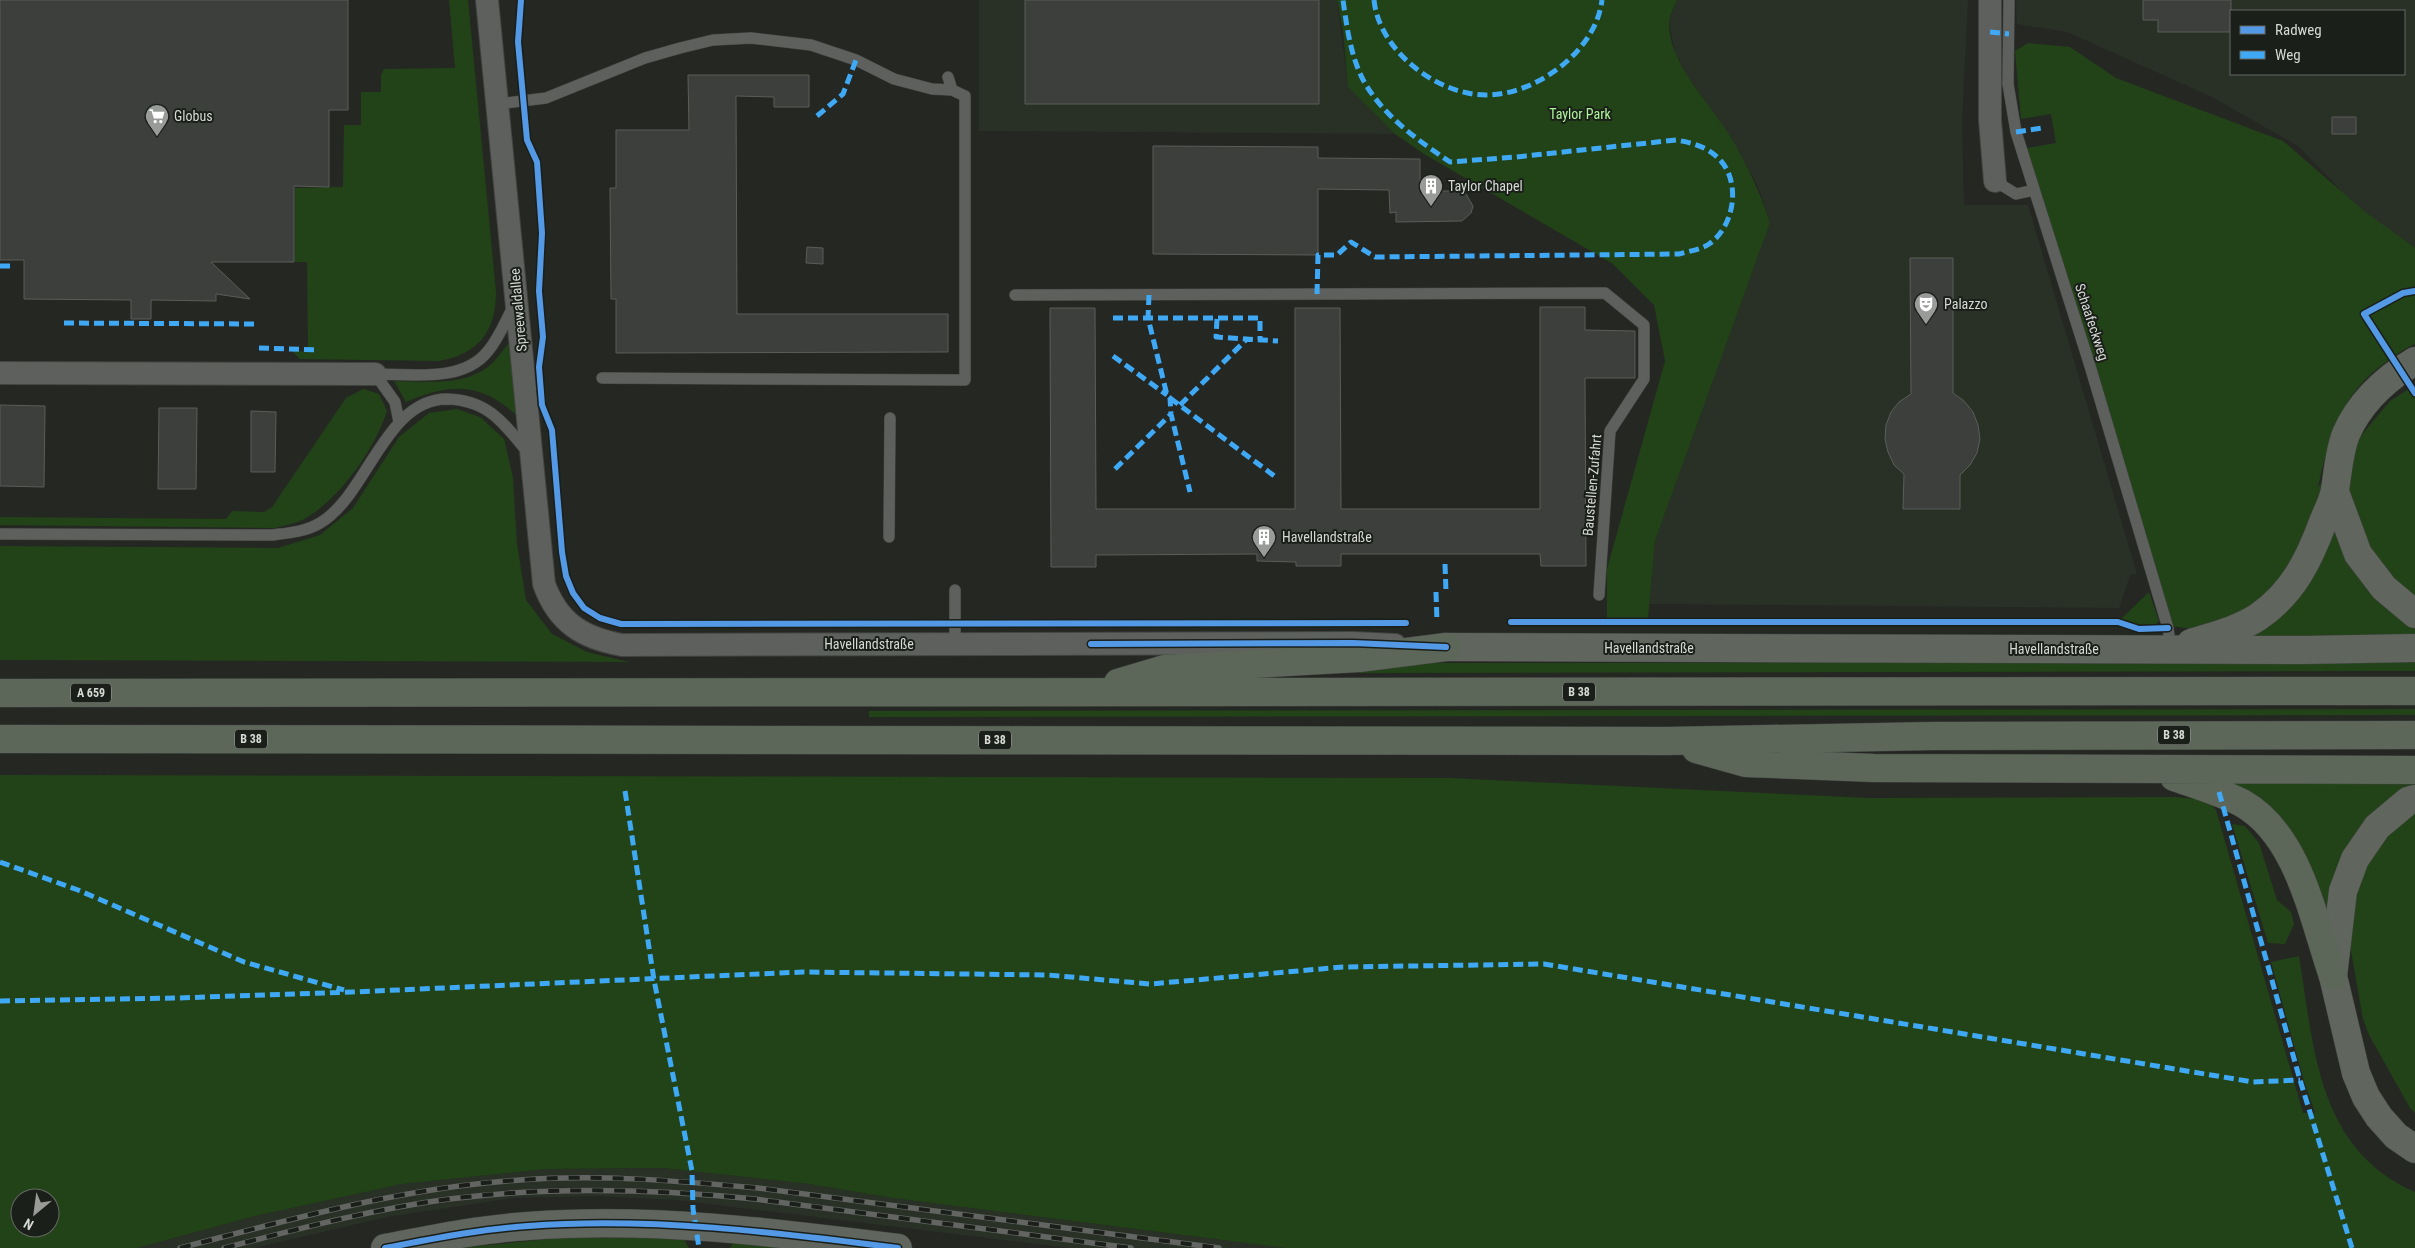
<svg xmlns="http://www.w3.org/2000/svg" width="2415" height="1248" font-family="'Roboto Condensed',sans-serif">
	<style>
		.built { fill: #293126; fill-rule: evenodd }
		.green { fill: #224317; fill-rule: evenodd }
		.building { fill: #3d3f3c; stroke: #5b5d59 }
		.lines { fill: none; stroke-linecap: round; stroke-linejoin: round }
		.lane-casing { stroke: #424441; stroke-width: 12 }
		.street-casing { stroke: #424441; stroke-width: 24 }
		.secondary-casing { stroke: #424441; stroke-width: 29 }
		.highway-casing { stroke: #424441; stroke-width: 29 }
		.lane { stroke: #5e605d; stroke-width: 11 }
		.street { stroke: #5e605d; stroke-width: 22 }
		.secondary { stroke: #60655e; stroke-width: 28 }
		.highway { stroke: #5c6759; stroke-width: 28 }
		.rail-casing { stroke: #636562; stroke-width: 5.5 }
		.rail { stroke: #1a1f19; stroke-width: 4; stroke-dasharray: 11; stroke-linecap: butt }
		.quiet { stroke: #3fa9f5; stroke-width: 5; stroke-dasharray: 10 5; stroke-linecap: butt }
		.cycleway-casing { stroke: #1a1f19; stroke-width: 9 }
		.cycleway { stroke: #5399e6; stroke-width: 6 }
		.labels { text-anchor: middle; stroke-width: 4; stroke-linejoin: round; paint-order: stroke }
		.shield { fill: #1a1f19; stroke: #9ea19d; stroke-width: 1 }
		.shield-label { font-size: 12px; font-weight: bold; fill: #d6d9d5 }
		.park-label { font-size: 14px; fill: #adf599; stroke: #1a1f19 }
		.poi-label { font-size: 14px; fill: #d6d9d5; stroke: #1a1f19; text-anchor: start }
		.street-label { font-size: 14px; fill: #d6d9d5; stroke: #1a1f19 }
	</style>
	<rect width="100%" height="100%" fill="#252723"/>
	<!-- built -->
	<path class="built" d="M 979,0 L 1337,0 L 1348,87 L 1395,134 L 979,131 Z
		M 1677,0 L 1968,0 L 1962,122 L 1964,205 L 2028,205 L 2137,574 L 2130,575 L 2119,608 L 1649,604 L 1655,541 L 1770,223 L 1758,186 L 1729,135 L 1688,77 L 1675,52 L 1669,21 Z
		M 2016,0 L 2415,0 L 2415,263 L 2379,237 L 2336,185 L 2298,146 L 2212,97 L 2067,32 L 2017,24 ZM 2231,11 L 2404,11 L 2404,74 L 2231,74 Z
		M 663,1168 L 809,1184 L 893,1198 L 1285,1248 L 1069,1248 L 676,1200 L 597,1196 L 514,1198 L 387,1217 L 254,1248 L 137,1248 L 255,1216 L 402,1184 L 546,1169 Z"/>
	<!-- green -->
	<path class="green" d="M 449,0 L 468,0 L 496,292 C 496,332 478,354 439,361 L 300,359 L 292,351 L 308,352 L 307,262 L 295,262 L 295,188 L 343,187 L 344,125 L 361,125 L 361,92 L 381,92 L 381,75 L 384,69 L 455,68 Z
		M 1337,0 L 1677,0 C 1675,6 1670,15 1669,22 C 1668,63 1710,103 1730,136 C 1747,164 1760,192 1770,223 L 1655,541 L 1648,618 L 1607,618 L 1607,569 L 1665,361 L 1654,305 L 1613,264 L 1424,154 L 1395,134 L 1348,87 L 1343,30 Z
		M 2028,43 L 2070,47 L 2116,78 L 2283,141 L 2364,211 L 2415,248 L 2415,344 C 2405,348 2397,354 2389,360 C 2342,391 2330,434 2318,487 L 2390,401 L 2415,385 L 2415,636 L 2251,636 L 2170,626 L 2103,390 L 2027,148 L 2056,143 L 2051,114 L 2021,119 L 2015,51 Z
		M 508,344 L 512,344 L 519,414 L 515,414 C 479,381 448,384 406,402 L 394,381 C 424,381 461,387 488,367 C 495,362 502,351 508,344 Z
		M 363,389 L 379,394 L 387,411 C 375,449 339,500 304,519 C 296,524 284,525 275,528 L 0,525 L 0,517 L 226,519 L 232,511 L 264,512 L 272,507 L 346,398 Z
		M 457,409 L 480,417 L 504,439 L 513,478 L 517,544 L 526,600 L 552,634 L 587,652 L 629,662 L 0,660 L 0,546 L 278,548 L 320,535 L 353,508 L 399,437 L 429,413 Z
		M 2149,592 L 2159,621 C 2149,632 2132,624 2121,619 Z
		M 2415,662 L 2415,671 L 1360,673 L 1354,669 L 1410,663 Z
		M 2415,709 L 2415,715 L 869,717 L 869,711 Z
		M 0,775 L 1450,778 L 1869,798 L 2175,797 L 2208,800 L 2216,810 L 2303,1113 L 2315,1113 L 2304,1081 L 2271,962 L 2299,956 C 2314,1048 2317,1149 2415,1192 L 2415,1248 L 1285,1248 L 893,1198 L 809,1184 L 663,1168 L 546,1169 L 402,1184 L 255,1216 L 137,1248 L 0,1248 ZM 20,1198 L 50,1198 L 50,1228 L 20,1228 Z
		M 2415,777 L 2415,788 L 2330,922 L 2316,896 L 2222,779 Z
		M 2415,808 L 2415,1113 L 2410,1108 L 2369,1035 L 2363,1019 L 2350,945 L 2348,916 L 2371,848 Z
		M 2232,824 L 2245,826 L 2259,843 L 2277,900 L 2291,912 L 2294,924 L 2285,944 L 2268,943 Z
		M 559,1238 L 683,1238 L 689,1248 L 459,1248 Z
		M 734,1242 L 784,1248 L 730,1248 Z"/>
	<!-- building -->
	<path class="building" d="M 0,0 L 348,0 L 348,110 L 329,110 L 329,187 L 294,186 L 294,262 L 211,262 L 250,299 L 216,294 L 216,301 L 151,300 L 151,319 L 131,319 L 131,300 L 24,299 L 24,260 L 0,260 Z
		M 1025,0 L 1319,0 L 1319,104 L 1025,104 Z
		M 2143,0 L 2231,0 L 2231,32 L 2158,32 L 2158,20 L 2143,20 Z
		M 688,75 L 809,75 L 809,107 L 774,107 L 774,97 L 736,96 L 737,314 L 948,314 L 948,352 L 616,353 L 616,299 L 611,299 L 610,188 L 616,188 L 616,130 L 689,130 Z
		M 2332,117 L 2356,117 L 2356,134 L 2332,134 Z
		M 1153,146 L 1318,147 L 1318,158 L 1420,159 L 1420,191 L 1454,191 L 1466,194 L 1473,206 L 1471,213 L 1462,221 L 1396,222 L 1396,212 L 1390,213 L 1389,190 L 1318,189 L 1318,255 L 1153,254 Z
		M 807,247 L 823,248 L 823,264 L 806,263 Z
		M 1910,258 L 1953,258 L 1953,393 L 1964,401 L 1973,412 L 1978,425 L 1980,439 L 1977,453 L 1970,465 L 1960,475 L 1960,509 L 1903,509 L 1904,474 L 1894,465 L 1888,452 L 1885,439 L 1886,425 L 1891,412 L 1899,402 L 1911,394 Z
		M 1540,307 L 1585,307 L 1585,330 L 1635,331 L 1635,378 L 1585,378 L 1586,566 L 1541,566 L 1540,554 L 1341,554 L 1341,566 L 1296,566 L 1296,562 L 1257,561 L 1257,554 L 1096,555 L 1096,567 L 1051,567 L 1050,308 L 1095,308 L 1096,509 L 1295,509 L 1295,308 L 1340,308 L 1341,509 L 1540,509 Z
		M 0,405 L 45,406 L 44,487 L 0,486 Z
		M 159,408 L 197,408 L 196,489 L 158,489 Z
		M 251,411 L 276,412 L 275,472 L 251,472 Z"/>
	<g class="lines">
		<!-- lane casing -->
		<g class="lane-casing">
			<path id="lane" d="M 2009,0 L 2008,84 L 2016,132 L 2090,366 L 2168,628 L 2171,650
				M 498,104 L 546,98 L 645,58 L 680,48 L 713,40 L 751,38 L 811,45 L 856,60 L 894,79 L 932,89 L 952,90
				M 1995,181 L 2016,194 L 2034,190
				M 1015,295 L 1605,293 L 1644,325 L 1644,379 L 1610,431 L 1599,595
				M 375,374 C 411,374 463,383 488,351 C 499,338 505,322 513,307
				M 375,374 L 395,402 L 399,422
				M 602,378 L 965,380 L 965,96 L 952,90 L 948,77
				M 0,534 L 272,535 C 288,533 305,532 320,523 C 367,496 385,399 447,399 C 488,400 504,423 528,453
				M 889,537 L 890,418
				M 955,590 L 955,644"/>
		</g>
		<!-- street casing -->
		<g class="street-casing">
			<path id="street" d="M 487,0 L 544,584 C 558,623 583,638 622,645 L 1353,643 L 1395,645
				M 1990,0 L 1990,120 L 1995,181
				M 0,373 L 375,374"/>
		</g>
		<!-- secondary casing -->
		<g class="secondary-casing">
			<path id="secondary" d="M 2335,492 L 2358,554 L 2384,588 L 2415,614
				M 2191,643 C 2213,636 2238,630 2258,617 C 2293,593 2309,560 2323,522 C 2327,512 2333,501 2335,490 C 2338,471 2339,452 2346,434 C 2360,402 2385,379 2415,361
				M 1446,647 L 2303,650 L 2415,648
				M 2415,799 L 2408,801 L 2377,827 L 2355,859 L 2343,891 L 2333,976 L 2356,1073 L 2366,1097 L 2379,1117 L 2396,1136 L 2415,1149
				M 385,1248 C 432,1239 480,1229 528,1226 C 651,1217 775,1232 898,1248"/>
		</g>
		<!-- highway casing -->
		<g class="highway-casing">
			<path id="highway" d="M 1118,683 L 1165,669 L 1359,658 L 1446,647
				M 0,693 L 2415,691
				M 0,739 L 1667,741 L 1932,736 L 2415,735
				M 1696,749 L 1746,763 L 1874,768 L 2415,770
				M 2174,777 C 2197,785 2221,792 2242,803 C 2299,835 2313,919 2333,976"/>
		</g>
		<!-- lane -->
		<use href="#lane" class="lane"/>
		<!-- street -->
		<use href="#street" class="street"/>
		<!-- secondary -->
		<use href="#secondary" class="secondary"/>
		<!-- highway -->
		<use href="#highway" class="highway"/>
		<!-- rail casing -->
		<g class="rail-casing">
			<path id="rail" d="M 180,1248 C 292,1219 405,1187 520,1180 C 599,1174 679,1181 758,1188 L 1219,1248
				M 224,1248 C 298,1229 373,1209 449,1199 C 551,1186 653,1189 755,1199 L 1131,1248"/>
		</g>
		<!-- rail -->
		<use href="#rail" class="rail"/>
		<!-- quiet -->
		<path class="quiet" d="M 1374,0 C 1379,51 1438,96 1488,95 C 1537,94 1596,51 1602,0
			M 1990,32 L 2009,34
			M 817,116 L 843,94 L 856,60
			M 2016,132 L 2042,128
			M 0,266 L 12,266
			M 1317,294 L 1318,255 L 1337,255 L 1351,242 L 1375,257 L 1679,254 C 1689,251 1700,250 1709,244 C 1734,227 1741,184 1721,161 C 1709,147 1693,143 1676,140 L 1516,157 L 1450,162 C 1419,141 1386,118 1366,85 C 1351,60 1347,28 1343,0
			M 1149,295 L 1148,318 L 1167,395 L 1170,398 L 1171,414 L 1190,492
			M 1113,318 L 1260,318 L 1260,340
			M 1217,319 L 1216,337 L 1278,341
			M 64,323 L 259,324
			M 259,348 L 319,350
			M 1113,356 L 1167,395
			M 1170,398 L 1277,478
			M 1180,405 L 1247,339
			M 1115,469 L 1171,414
			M 1445,564 L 1446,592
			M 1436,592 L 1437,622
			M 625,791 L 654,980 L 692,1171 L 693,1209 L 699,1248
			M 2219,792 L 2300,1080 L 2352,1248
			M 0,862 L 78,890 L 244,962 L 344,990
			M 0,1001 L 177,998 L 352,992 L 803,972 L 1048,975 L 1150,984 L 1343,967 L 1544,964 L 2253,1082 L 2300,1080"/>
		<!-- cycleway casing -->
		<g class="cycleway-casing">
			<path id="cycleway" d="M 521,0 L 518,42 L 527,140 L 537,162 L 542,233 L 539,291 L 543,337 L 539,367 L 542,405 L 552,430 L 562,552 L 566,576 L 573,593 L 584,608 L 600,618 L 621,624 L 1406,623
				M 2415,291 L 2403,293 L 2364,314 L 2415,393
				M 1511,622 L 2118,622 L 2139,629 L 2168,628
				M 1091,644 L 1353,643 L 1446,647
				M 385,1248 C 432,1239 480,1229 528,1226 C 651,1217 775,1232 898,1248"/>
		</g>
		<!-- cycleway -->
		<use href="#cycleway" class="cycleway"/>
	</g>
	<!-- icons -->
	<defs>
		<g id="supermarket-pin" transform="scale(1.25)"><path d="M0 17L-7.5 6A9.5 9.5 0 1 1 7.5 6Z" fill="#989b97" stroke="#1a1f19"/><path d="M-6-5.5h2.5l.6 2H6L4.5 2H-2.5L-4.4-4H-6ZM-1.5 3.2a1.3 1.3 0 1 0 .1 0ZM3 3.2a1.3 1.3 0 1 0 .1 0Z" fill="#fff"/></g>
		<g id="building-pin" transform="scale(1.25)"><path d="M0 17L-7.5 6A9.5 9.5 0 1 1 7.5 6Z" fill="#989b97" stroke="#1a1f19"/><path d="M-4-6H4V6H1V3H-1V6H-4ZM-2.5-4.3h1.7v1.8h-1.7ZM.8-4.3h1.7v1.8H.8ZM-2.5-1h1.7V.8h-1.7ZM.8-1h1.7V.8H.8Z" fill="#fff"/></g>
		<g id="theatre-pin" transform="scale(1.25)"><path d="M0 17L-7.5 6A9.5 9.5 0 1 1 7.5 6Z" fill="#989b97" stroke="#1a1f19"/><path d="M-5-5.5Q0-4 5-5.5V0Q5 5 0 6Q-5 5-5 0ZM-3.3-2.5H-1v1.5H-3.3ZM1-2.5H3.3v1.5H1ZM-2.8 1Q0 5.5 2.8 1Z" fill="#fff"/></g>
	</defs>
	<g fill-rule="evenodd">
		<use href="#supermarket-pin" x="157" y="116"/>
		<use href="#building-pin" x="1431" y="186"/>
		<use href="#theatre-pin" x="1926" y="304"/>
		<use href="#building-pin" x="1264" y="537"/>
	</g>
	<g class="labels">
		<!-- shield labels -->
		<g class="shield">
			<rect x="1563" y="682.5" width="32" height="19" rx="4"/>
			<rect x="71" y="683.5" width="40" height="19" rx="4"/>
			<rect x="2158" y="725.5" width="32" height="19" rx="4"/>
			<rect x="235" y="729.5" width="32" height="19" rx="4"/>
			<rect x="979" y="730.5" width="32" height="19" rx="4"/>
		</g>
		<g class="shield-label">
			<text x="1579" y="696">B 38</text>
			<text x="91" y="697">A 659</text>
			<text x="2174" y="739">B 38</text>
			<text x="251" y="743">B 38</text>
			<text x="995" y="744">B 38</text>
		</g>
		<!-- park labels -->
		<g class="park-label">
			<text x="1580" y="119">Taylor Park</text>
		</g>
		<!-- poi labels -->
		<g class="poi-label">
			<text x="174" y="121">Globus</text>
			<text x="1448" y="191">Taylor Chapel</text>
			<text x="1944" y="309">Palazzo</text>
			<text x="1282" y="542">Havellandstraße</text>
		</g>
		<!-- street labels -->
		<g class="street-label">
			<text transform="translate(518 310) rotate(-95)" y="5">Spreewaldallee</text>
			<text transform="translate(2092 322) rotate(72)" y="5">Schaafeckweg</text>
			<text transform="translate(1592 485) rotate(-85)" y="5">Baustellen-Zufahrt</text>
			<text x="869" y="649">Havellandstraße</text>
			<text x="1649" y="653">Havellandstraße</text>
			<text x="2054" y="654">Havellandstraße</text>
		</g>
	</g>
	<!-- legend -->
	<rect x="2230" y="10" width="175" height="65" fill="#1a1f19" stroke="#656964"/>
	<rect x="2240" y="26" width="25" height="8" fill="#5399e6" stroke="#656964"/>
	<text x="2275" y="35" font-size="15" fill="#d6d9d5">Radweg</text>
	<rect x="2240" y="51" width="25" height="8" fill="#3fa9f5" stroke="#656964"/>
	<text x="2275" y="60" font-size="15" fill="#d6d9d5">Weg</text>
	<!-- north arrow -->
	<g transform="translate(35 1213) rotate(209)"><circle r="24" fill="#1a1f19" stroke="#656964"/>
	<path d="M0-4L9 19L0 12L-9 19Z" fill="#989b97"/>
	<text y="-8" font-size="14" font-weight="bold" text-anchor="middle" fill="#d6d9d5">N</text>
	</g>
</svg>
